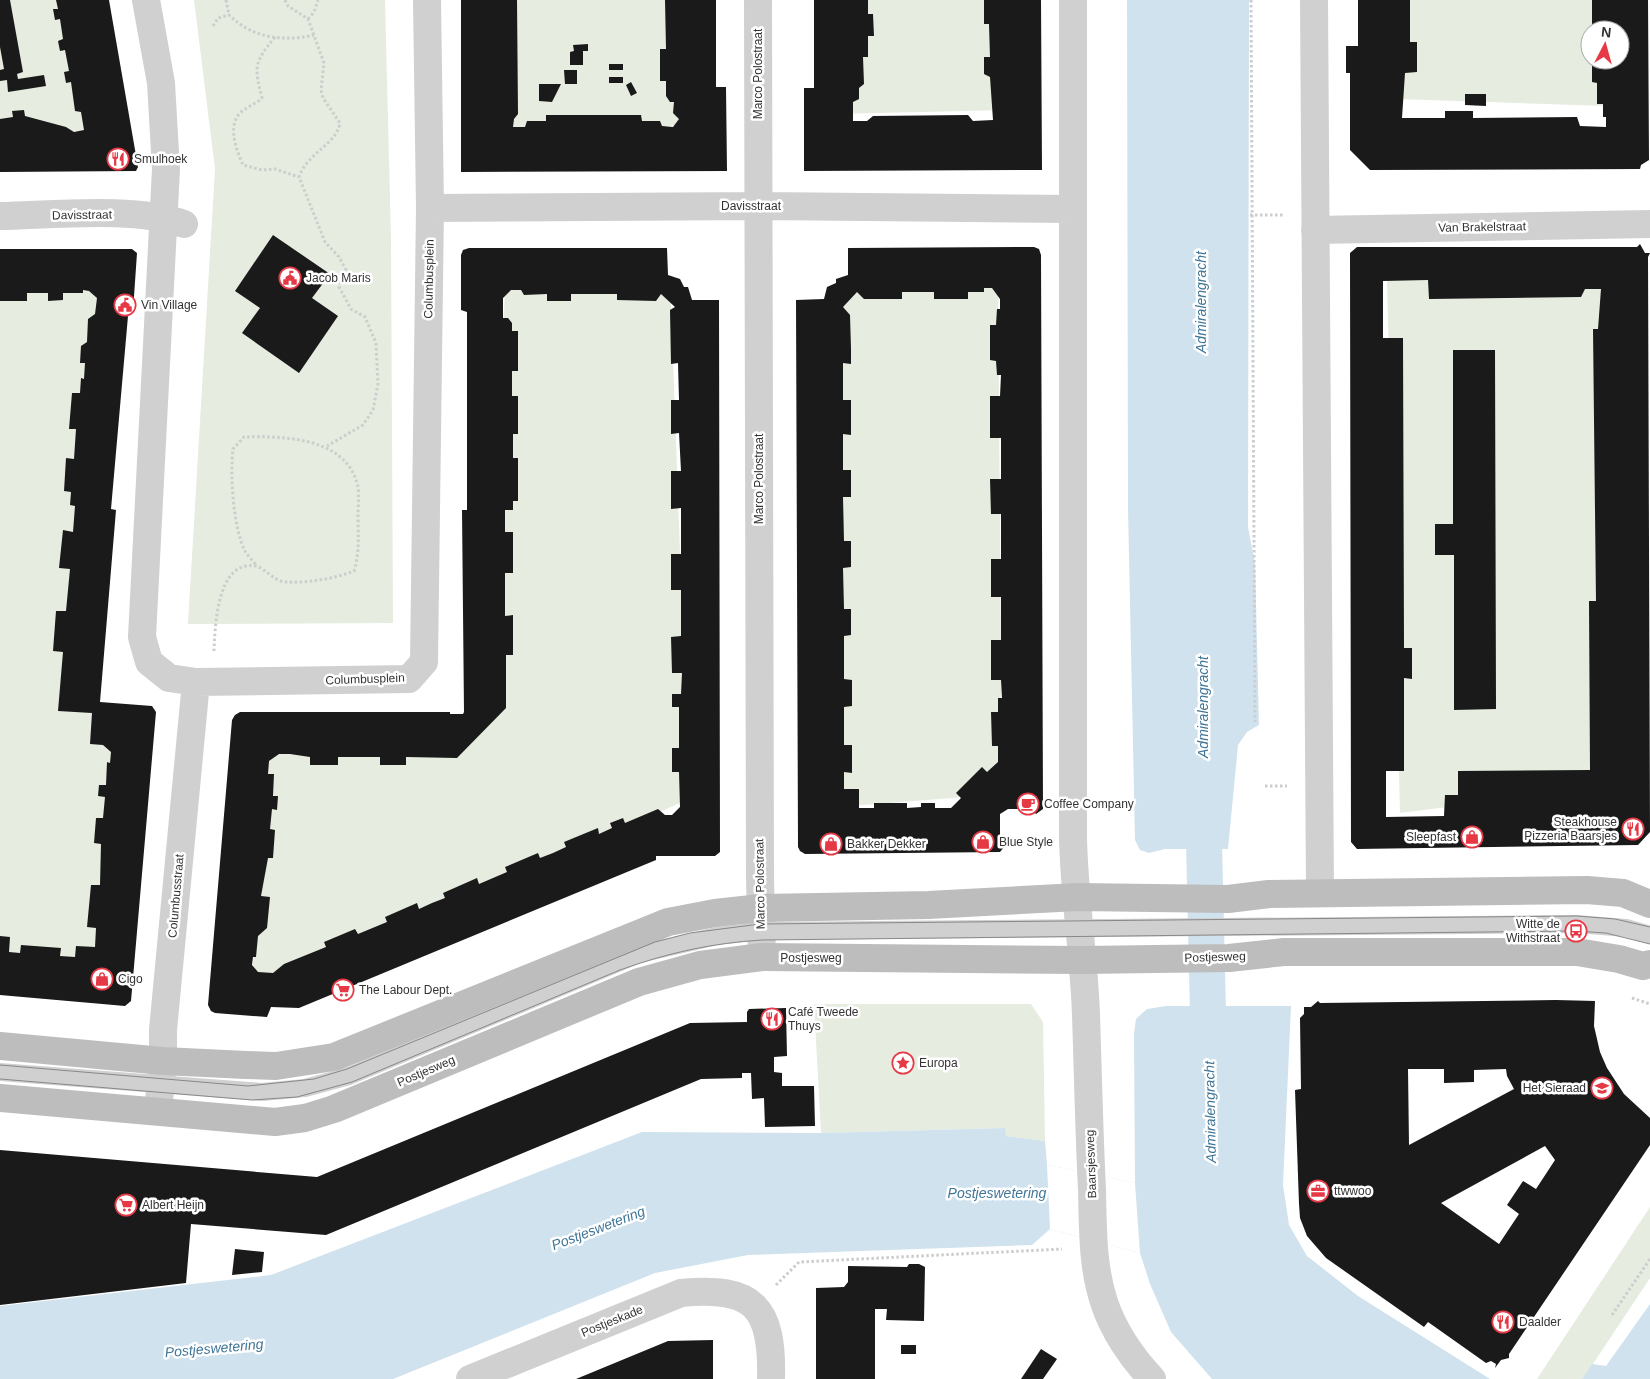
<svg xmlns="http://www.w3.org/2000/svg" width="1650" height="1379" font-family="Helvetica,sans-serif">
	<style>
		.green { fill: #e6ecdf }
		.water { fill: #cfe2ee }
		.pier { fill: #fff }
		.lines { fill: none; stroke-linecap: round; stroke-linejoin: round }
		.canal { stroke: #cfe2ee; stroke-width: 36 }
		.building { fill: #1a1a1a; fill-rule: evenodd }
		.path { stroke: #cdcdcd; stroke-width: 3; stroke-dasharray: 2.5 2.5; stroke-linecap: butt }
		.lane { stroke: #d0d0d0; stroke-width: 18 }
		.street { stroke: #d0d0d0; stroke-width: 28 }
		.secondary { stroke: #bdbdbd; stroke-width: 28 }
		.tram { stroke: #888; stroke-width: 1 }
		.labels { text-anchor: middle; stroke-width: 5; stroke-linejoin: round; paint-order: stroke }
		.street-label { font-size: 12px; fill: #333; stroke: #fff }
		.poi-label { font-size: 12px; fill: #333; stroke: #fff; text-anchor: start }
		.water-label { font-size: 14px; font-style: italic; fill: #3f7597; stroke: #fff }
	</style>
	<rect width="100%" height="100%" fill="#fff"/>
	<!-- green -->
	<path class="green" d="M 0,0 L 82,0 L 108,129 L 0,137 Z
		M 194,0 L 385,0 L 391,239 L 393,623 L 188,624 L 215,169 Z
		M 502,0 L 693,0 L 692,125 L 502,132 Z
		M 836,0 L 1005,0 L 1004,110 L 835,114 Z
		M 1395,0 L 1610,0 L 1609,30 L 1590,30 L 1590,60 L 1608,60 L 1606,106 L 1397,99 Z
		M 100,262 L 72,690 L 128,737 L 113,968 L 0,962 L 0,265 Z
		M 998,274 L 1002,794 L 838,807 L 838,278 Z
		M 505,277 L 670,277 L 689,799 L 282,979 L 252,978 L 269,743 L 461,737 L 495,697 Z
		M 1387,279 L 1602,279 L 1605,787 L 1400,813 Z
		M 814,1004 L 1031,1004 L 1043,1022 L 1045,1141 L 1006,1136 L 1004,1128 L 821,1133 Z
		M 1650,1207 L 1650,1278 L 1583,1379 L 1537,1379 Z"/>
	<!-- water -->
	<path class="water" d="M 1127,0 L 1249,0 L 1248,527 L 1255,564 L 1259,725 L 1247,732 L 1238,745 L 1228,849 L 1165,849 L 1149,853 L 1140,850 L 1135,840 L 1128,508 Z
		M 1166,1006 L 1291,1006 L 1283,1185 L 1289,1225 L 1307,1256 L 1358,1296 L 1490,1379 L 1212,1379 L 1171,1332 L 1150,1284 L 1140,1253 L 1050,1229 L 1032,1245 L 748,1255 L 655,1273 L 393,1379 L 0,1379 L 0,1306 L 271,1275 L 642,1132 L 821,1133 L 1005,1128 L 1006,1136 L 1045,1141 L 1047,1165 L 1135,1183 L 1134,1034 L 1136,1019 L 1147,1009 Z
		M 1650,1304 L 1650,1379 L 1582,1379 L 1592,1364 L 1606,1366 Z"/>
	<!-- pier -->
	<path class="pier" d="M 1047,1165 L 1135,1183 L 1140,1253 L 1050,1229 Z"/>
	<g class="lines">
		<!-- canal -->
		<path class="canal" d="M 1203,799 L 1209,1056"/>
	</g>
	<!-- building -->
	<path class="building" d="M 0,0 L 10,0 L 23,72 L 17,74 L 18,79 L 44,75 L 46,86 L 8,92 L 7,80 L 0,81 L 0,70 L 4,69 L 0,47 Z
		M 56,0 L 109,0 L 138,167 L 136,171 L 0,172 L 0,119 L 13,117 L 12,111 L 24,110 L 25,116 L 66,127 L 74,132 L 84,130 L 81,112 L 75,111 L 71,82 L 66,83 L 64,72 L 69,71 L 65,50 L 60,51 L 58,41 L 63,39 L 60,19 L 55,20 L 53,9 L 58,9 Z
		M 461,0 L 517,0 L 518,114 L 514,119 L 513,127 L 525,127 L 527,121 L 546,121 L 546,115 L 641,115 L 642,121 L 660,121 L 662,126 L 673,127 L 679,119 L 673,113 L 674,102 L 670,102 L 666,96 L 666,81 L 660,81 L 660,49 L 666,49 L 665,0 L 716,0 L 716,87 L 726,87 L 727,171 L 461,172 Z
		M 814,0 L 868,0 L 868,14 L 873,14 L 874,36 L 868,36 L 868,57 L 863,57 L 864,84 L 859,88 L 859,99 L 853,102 L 853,121 L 867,121 L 873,116 L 968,115 L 973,121 L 993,120 L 990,77 L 984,74 L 984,57 L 990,57 L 989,24 L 984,24 L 984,0 L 1041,0 L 1042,170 L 804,171 L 804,88 L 814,88 Z
		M 1358,0 L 1410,0 L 1410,42 L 1417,42 L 1417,72 L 1405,73 L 1402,118 L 1445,118 L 1445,111 L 1473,111 L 1473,118 L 1577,117 L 1580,126 L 1606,127 L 1606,117 L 1603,117 L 1603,104 L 1597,104 L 1597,83 L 1592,82 L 1592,60 L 1620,60 L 1620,30 L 1592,30 L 1592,0 L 1648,0 L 1649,160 L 1641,165 L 1640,169 L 1370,170 L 1350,150 L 1350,73 L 1346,73 L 1346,46 L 1358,46 Z
		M 588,44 L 588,51 L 583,51 L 583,65 L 570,65 L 570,52 L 574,51 L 573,45 Z
		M 609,64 L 623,64 L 623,70 L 609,70 Z
		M 564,70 L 577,70 L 577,84 L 565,84 Z
		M 609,77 L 623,77 L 623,83 L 609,83 Z
		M 631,82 L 637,93 L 631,96 L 626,85 Z
		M 539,84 L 561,84 L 552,102 L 539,101 Z
		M 1465,94 L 1486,94 L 1486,106 L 1465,105 Z
		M 273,235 L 330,274 L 312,298 L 338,316 L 299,373 L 242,333 L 260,308 L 235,291 Z
		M 1640,244 L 1645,253 L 1650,253 L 1648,257 L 1650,832 L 1638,845 L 1357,849 L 1351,842 L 1350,253 L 1357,247 L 1637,247 ZM 1428,280 L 1429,299 L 1581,297 L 1585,289 L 1601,289 L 1598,329 L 1593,329 L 1596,601 L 1589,601 L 1590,770 L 1458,771 L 1458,795 L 1445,795 L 1444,816 L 1386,817 L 1386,771 L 1404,771 L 1404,678 L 1412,679 L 1412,648 L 1404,648 L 1403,338 L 1383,338 L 1383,281 Z
		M 1034,247 L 1039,249 L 1041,255 L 1043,809 L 1036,814 L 1031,809 L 1008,809 L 1000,814 L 1000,840 L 1005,846 L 1000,852 L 805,854 L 800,851 L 798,847 L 796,300 L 824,299 L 827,287 L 836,283 L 836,279 L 848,275 L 848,248 ZM 984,288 L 992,288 L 1000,299 L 1000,309 L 997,309 L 996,325 L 990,325 L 990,360 L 996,361 L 997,375 L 1001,375 L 1000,396 L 990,396 L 990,438 L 1001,438 L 1001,479 L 990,479 L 991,514 L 1001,514 L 1001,559 L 991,559 L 991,597 L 1001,597 L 1001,640 L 991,640 L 991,680 L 1001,680 L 1002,698 L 998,698 L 998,712 L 991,712 L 992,746 L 998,746 L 998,762 L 987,772 L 982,767 L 956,793 L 961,798 L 951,808 L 935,808 L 935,803 L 921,803 L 921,807 L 907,808 L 907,803 L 874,803 L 874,808 L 859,808 L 859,789 L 844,789 L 844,772 L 852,773 L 852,745 L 844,745 L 844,707 L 852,706 L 852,680 L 844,679 L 844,636 L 851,635 L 851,609 L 844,609 L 843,568 L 851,567 L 851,541 L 844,541 L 843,497 L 851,497 L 851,470 L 843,470 L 843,434 L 851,435 L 851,400 L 843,400 L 843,363 L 851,364 L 851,349 L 850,315 L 843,307 L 857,292 L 864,299 L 902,299 L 902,292 L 934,292 L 934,299 L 968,299 L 968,292 L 984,292 Z
		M 469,248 L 667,248 L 668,275 L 680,279 L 684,287 L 688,287 L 692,300 L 719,300 L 720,852 L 715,856 L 656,856 L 656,860 L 299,1008 L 271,1007 L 267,1017 L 215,1013 L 211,1011 L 208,1005 L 232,720 L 235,715 L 240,712 L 450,712 L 450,714 L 463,714 L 464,712 L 462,510 L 467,510 L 467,312 L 461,310 L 461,255 L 463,250 ZM 511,290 L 521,290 L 524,295 L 547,294 L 547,301 L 571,301 L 571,294 L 617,294 L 617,300 L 656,301 L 661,294 L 675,307 L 670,310 L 671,364 L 678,363 L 679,400 L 671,400 L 671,434 L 679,433 L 681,471 L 671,471 L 671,509 L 681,508 L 681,554 L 671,554 L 671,590 L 681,590 L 681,636 L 671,637 L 672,673 L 682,673 L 681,694 L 672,694 L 672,707 L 679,707 L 679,748 L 672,748 L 672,772 L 679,772 L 680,807 L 672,815 L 665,815 L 658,809 L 625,823 L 623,818 L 610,823 L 612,828 L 599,834 L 598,828 L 564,842 L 566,847 L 553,853 L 540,858 L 538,853 L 505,867 L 507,872 L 479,884 L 477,878 L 443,893 L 445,898 L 432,903 L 419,909 L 417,903 L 385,917 L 387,922 L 358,934 L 355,929 L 324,942 L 326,947 L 284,964 L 273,973 L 258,972 L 252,965 L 253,957 L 256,957 L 258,936 L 267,928 L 270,897 L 261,896 L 268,858 L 273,858 L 275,830 L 270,829 L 272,809 L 277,810 L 278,796 L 273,796 L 274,774 L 268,774 L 269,761 L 279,754 L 290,754 L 310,757 L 310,765 L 338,765 L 338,757 L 380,757 L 380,765 L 406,765 L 406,757 L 457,758 L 506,708 L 506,655 L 513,655 L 513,615 L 505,616 L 505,573 L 513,573 L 513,532 L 505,532 L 505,510 L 513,510 L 513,501 L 518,501 L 518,458 L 513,458 L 513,434 L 518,434 L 518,396 L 512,396 L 512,371 L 518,371 L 518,331 L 512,331 L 512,323 L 508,318 L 503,318 L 503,298 Z
		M 0,249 L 132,249 L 137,253 L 133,311 L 128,311 L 128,316 L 111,509 L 116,510 L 100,702 L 152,706 L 156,712 L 131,1001 L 125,1006 L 0,995 L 0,936 L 10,937 L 9,952 L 20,953 L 21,945 L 61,948 L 60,956 L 75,957 L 76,946 L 95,947 L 96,928 L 87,927 L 91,885 L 100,885 L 101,844 L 94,843 L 96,818 L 103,818 L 105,797 L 98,796 L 99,785 L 106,785 L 107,762 L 110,763 L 111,752 L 103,745 L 90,744 L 92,713 L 58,711 L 63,652 L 53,651 L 56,611 L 66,611 L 70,569 L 59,568 L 63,530 L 73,532 L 75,506 L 70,505 L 71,492 L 64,491 L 66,458 L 74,459 L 76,429 L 69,429 L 72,393 L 80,393 L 81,378 L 84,379 L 85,363 L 80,363 L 81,346 L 87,342 L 88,319 L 95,314 L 97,298 L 89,291 L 83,290 L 83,293 L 63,293 L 63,300 L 48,301 L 48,293 L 27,293 L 27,301 L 0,301 Z
		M 1453,350 L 1495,350 L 1496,709 L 1454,710 L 1454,555 L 1435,555 L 1435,524 L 1453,524 Z
		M 1556,1000 L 1595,1001 L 1594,1026 L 1600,1052 L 1607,1068 L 1624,1094 L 1650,1118 L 1650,1145 L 1509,1354 L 1509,1358 L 1501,1360 L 1495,1368 L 1496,1364 L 1491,1361 L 1486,1363 L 1428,1322 L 1424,1327 L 1326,1258 L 1307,1236 L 1300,1218 L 1299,1204 L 1295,1090 L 1301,1089 L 1300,1018 L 1304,1014 L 1304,1007 L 1311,1007 L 1318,1001 L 1320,1003 ZM 1408,1069 L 1444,1069 L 1444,1083 L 1474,1082 L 1474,1070 L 1506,1069 L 1507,1076 L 1514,1089 L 1409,1145 ZM 1545,1146 L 1555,1160 L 1536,1189 L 1523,1181 L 1507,1205 L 1519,1214 L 1499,1244 L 1441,1203 Z
		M 786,1008 L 787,1056 L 774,1057 L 774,1072 L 782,1073 L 782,1086 L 814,1086 L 815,1126 L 765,1127 L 764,1098 L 752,1099 L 751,1073 L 742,1073 L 742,1078 L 701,1079 L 326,1235 L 191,1224 L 186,1283 L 0,1305 L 0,1150 L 317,1177 L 690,1023 L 747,1022 L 747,1012 L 749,1009 Z
		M 235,1249 L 264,1252 L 262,1272 L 232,1275 Z
		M 909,1264 L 919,1264 L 925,1267 L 924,1321 L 886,1320 L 887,1309 L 875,1309 L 875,1379 L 816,1379 L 816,1288 L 844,1287 L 848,1282 L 848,1266 L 907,1267 Z
		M 713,1340 L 713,1379 L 576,1379 L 668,1341 Z
		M 901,1345 L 916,1345 L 916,1354 L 901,1354 Z
		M 1041,1349 L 1057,1359 L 1043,1379 L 1021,1379 Z"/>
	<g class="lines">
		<!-- path -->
		<path class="path" d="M 226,0 L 229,15
			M 285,0 L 288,6 L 308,19 L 324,63 L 321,90 L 323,98 L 340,123 C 336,145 308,152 299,177 L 325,242 L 339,257 L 346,270 L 339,287 L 351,309 L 365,317 L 376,343 L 378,384 L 373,410 L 363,425 L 327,446
			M 1251,0 L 1255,722
			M 308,19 L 314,12 L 318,0
			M 213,26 L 218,18 L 229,15 C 252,38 283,42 314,35
			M 275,37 C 254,63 254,66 262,98 C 256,104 246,107 240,113 C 227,127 237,151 243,165 L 262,170 L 275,169 L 299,177
			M 1250,215 L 1285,215
			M 214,651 C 215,626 217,559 256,566 C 266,569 275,582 286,582 C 308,583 333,579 354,571 C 360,552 358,534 358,514 C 358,505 360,492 357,483 C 344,437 283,436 244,437 L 233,449 C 230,475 233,527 245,551 C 248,556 253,561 257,566
			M 1265,786 L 1287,786
			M 1632,998 L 1650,1004
			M 776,1285 L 799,1262 L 1062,1249
			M 1612,1315 L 1650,1259"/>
		<!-- lane -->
		<path class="lane" d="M 0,1072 L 262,1092 L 305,1088 L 349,1076 L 639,954 L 717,936 L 761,931 L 1576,924 L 1626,928 L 1650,935"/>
		<!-- street -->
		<path class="street" d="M 146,0 L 161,83 L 166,169 L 142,637 L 149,662 L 169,678 L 196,682 L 409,679 L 424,662 L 430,208 L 427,0
			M 758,0 L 760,878 L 762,957
			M 1073,0 L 1073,837 C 1074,896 1084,955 1086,1015 C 1088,1073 1089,1131 1092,1189 C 1093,1227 1092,1266 1104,1302 C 1113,1330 1132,1358 1152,1379
			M 1314,0 L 1320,893
			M 430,208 L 759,206 L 1073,209
			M 0,216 C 52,215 137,206 184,224
			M 1315,230 L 1650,224
			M 158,1111 L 163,1061 L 163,1030 L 196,682
			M 470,1379 L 681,1293 C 754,1286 773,1307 771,1379"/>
		<!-- secondary -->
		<path class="secondary" d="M 0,1046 L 163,1061 L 246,1065 L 276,1066 L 334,1057 L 668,922 L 715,913 L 761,908 L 928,905 L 1078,897 L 1228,899 L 1269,894 L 1587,890 L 1623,893 L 1650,904
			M 0,1098 L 275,1122 L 305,1118 L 334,1109 L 639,982 L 700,965 L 762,957 L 1082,960 L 1229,958 L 1284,952 L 1577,952 L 1619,959 L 1643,966 L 1650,964"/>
		<!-- tram -->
		<path class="tram" d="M 0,1065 L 248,1086 L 314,1079 L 347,1069 L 655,942 L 690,933 L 760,924 L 1577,916 L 1615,919 L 1650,927
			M 0,1079 L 252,1100 L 297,1097 L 352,1082 L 620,970 C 667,953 712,943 762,940 L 1576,931 L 1606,933 L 1650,944"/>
	</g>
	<!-- icons -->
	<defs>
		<g id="restaurant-ring" transform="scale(1.125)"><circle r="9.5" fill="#fff" stroke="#e63946" stroke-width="1.5"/><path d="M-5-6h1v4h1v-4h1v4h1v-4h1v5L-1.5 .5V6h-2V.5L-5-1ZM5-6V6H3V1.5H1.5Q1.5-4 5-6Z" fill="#e63946"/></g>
		<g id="civic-ring" transform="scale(1.125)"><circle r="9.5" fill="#fff" stroke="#e63946" stroke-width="1.5"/><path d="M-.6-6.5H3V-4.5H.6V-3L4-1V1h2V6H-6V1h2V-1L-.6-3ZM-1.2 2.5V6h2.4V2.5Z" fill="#e63946"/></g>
		<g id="cafe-ring" transform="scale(1.125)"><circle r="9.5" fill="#fff" stroke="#e63946" stroke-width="1.5"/><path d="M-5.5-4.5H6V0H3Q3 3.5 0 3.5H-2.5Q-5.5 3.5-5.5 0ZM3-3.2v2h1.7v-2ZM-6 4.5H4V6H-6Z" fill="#e63946"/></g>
		<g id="shop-ring" transform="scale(1.125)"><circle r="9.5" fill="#fff" stroke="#e63946" stroke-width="1.5"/><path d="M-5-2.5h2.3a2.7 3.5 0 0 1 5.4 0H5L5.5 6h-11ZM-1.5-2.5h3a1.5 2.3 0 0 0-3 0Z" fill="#e63946"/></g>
		<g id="bus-ring" transform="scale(1.125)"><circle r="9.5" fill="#fff" stroke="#e63946" stroke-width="1.5"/><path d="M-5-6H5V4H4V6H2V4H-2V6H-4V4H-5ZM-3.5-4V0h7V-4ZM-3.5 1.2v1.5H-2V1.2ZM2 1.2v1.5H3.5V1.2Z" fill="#e63946"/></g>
		<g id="supermarket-ring" transform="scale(1.125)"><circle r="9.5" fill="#fff" stroke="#e63946" stroke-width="1.5"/><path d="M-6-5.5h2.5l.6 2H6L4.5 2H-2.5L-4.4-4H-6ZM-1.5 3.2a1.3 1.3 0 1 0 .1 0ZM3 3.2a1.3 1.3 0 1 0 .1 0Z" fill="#e63946"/></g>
		<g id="sight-ring" transform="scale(1.125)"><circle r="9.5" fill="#fff" stroke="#e63946" stroke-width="1.5"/><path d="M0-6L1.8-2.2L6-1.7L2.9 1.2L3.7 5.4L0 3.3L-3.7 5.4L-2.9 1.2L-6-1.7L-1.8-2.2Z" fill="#e63946"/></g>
		<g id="school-ring" transform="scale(1.125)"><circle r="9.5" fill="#fff" stroke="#e63946" stroke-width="1.5"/><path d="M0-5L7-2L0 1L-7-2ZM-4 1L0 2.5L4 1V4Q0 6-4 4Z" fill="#e63946"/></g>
		<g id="office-ring" transform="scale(1.125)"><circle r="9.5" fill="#fff" stroke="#e63946" stroke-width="1.5"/><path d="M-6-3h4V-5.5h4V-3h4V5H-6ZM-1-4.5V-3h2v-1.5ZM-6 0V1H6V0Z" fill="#e63946"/></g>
	</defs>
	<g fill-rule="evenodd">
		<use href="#restaurant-ring" x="118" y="159"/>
		<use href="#civic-ring" x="290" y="278"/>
		<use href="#civic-ring" x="125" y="305"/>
		<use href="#cafe-ring" x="1028" y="804"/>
		<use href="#restaurant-ring" x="1633" y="829"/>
		<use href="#shop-ring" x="1472" y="837"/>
		<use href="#shop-ring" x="983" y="842"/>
		<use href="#shop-ring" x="831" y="844"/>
		<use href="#bus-ring" x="1576" y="931"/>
		<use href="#shop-ring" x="102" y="979"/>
		<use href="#supermarket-ring" x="343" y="990"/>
		<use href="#restaurant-ring" x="772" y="1019"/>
		<use href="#sight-ring" x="903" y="1063"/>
		<use href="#school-ring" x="1602" y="1088"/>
		<use href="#office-ring" x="1318" y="1191"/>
		<use href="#supermarket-ring" x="126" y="1205"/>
		<use href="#restaurant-ring" x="1503" y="1322"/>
	</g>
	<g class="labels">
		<!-- street labels -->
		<g class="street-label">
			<text transform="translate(758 74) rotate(-90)" y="4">Marco Polostraat</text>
			<text x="751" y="210">Davisstraat</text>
			<text transform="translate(82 215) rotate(-1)" y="4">Davisstraat</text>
			<text transform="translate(1482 227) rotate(-1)" y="4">Van Brakelstraat</text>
			<text transform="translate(429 279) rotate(-89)" y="4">Columbusplein</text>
			<text transform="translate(759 479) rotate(-90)" y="4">Marco Polostraat</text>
			<text transform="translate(365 679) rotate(-2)" y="4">Columbusplein</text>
			<text transform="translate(760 884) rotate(-91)" y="4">Marco Polostraat</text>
			<text transform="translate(176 896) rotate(-85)" y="4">Columbusstraat</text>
			<text transform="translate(1215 957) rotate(-2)" y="4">Postjesweg</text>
			<text x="811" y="962">Postjesweg</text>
			<text transform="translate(426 1071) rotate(-23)" y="4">Postjesweg</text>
			<text transform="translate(1091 1164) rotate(-92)" y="4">Baarsjesweg</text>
			<text transform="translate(612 1321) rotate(-22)" y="4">Postjeskade</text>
		</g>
		<!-- poi labels -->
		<g class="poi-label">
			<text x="134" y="163">Smulhoek</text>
			<text x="306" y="282">Jacob Maris</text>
			<text x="141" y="309">Vin Village</text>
			<text x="1044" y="808">Coffee Company</text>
			<text x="1617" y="826" text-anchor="end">Steakhouse<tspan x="1617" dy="14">Pizzeria Baarsjes</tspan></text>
			<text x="1456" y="841" text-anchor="end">Sleepfast</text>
			<text x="999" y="846">Blue Style</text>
			<text x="847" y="848">Bakker Dekker</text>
			<text x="1560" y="928" text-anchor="end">Witte de<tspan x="1560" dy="14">Withstraat</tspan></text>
			<text x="118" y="983">Cigo</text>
			<text x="359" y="994">The Labour Dept.</text>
			<text x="788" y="1016">Café Tweede<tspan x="788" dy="14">Thuys</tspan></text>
			<text x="919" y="1067">Europa</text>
			<text x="1586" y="1092" text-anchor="end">Het Sieraad</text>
			<text x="1334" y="1195">ttwwoo</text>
			<text x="142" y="1209">Albert Heijn</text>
			<text x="1519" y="1326">Daalder</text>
		</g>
		<!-- water labels -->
		<g class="water-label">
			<text transform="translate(1201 302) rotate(-90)" y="5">Admiralengracht</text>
			<text transform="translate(1203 707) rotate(-90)" y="5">Admiralengracht</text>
			<text transform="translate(1210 1112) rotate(-91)" y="5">Admiralengracht</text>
			<text x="997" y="1198">Postjeswetering</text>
			<text transform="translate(598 1228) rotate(-21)" y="5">Postjeswetering</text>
			<text transform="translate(214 1348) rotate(-5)" y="5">Postjeswetering</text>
		</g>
	</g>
	<!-- north arrow -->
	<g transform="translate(1605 45) rotate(6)"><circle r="24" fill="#ffffff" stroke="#adadad"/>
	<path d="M0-4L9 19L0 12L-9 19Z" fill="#e63946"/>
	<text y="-8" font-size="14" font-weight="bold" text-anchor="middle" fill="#333333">N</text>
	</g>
</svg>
